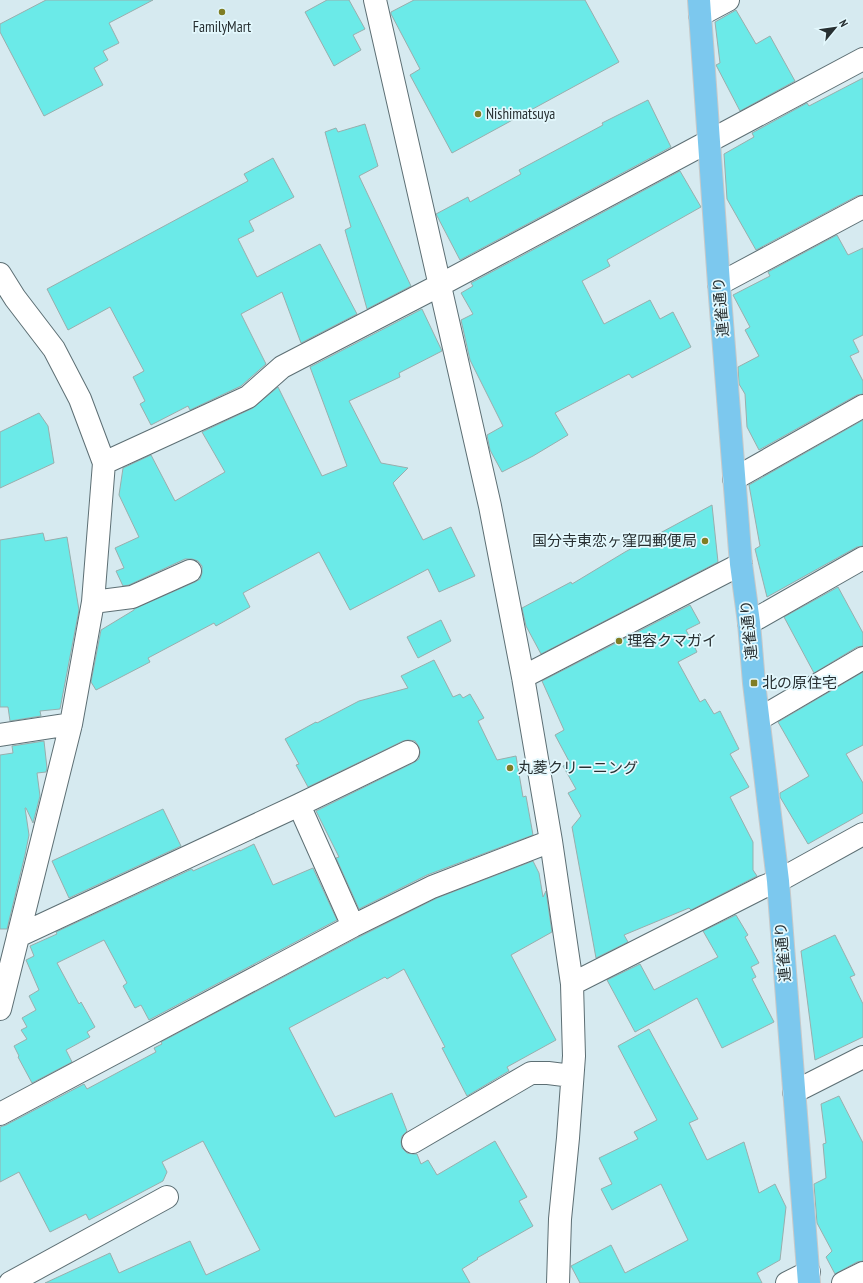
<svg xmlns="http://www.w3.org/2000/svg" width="863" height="1283" font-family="'PT Sans Narrow','Noto Sans JP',sans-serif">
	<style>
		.building { fill: #6beae8; stroke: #99aead }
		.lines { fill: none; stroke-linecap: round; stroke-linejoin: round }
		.minor-casing { stroke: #5d6f74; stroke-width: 24 }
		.major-casing { stroke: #c7c9c9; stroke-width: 24 }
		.minor { stroke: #fff; stroke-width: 22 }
		.major { stroke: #7cc8ee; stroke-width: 22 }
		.poi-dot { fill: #807d24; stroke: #e3f8fd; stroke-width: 1.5 }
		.labels { text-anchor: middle; stroke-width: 3.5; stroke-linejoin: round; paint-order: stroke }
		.poi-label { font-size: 15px; fill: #272f31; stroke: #e3f8fd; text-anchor: start }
		.street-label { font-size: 15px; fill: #272f31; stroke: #e3f8fd }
	</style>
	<rect width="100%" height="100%" fill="#d6eaf0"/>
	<!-- building -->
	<path class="building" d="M 46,0 L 153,0 L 109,23 L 119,43 L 103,51 L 108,60 L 94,68 L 103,85 L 44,116 L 0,32 L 0,24 Z
		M 327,0 L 349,0 L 365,29 L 353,35 L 361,50 L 334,66 L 305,12 Z
		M 414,0 L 585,0 L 619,62 L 452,153 L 410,75 L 420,69 L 391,14 L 391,12 Z
		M 736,10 L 756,44 L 770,36 L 795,81 L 740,111 L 716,65 L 720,63 L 715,22 Z
		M 863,78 L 863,195 L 857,196 L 756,250 L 727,199 L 724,154 L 754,137 L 752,133 L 807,103 L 809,106 Z
		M 648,100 L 671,147 L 460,260 L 436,214 L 468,197 L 470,202 L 521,174 L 519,170 L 603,125 L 602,123 Z
		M 365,124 L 378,166 L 359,176 L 411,286 L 367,309 L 345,230 L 351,227 L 325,132 L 336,128 L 338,132 Z
		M 273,158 L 294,197 L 249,221 L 254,231 L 238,239 L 257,277 L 320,244 L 357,314 L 301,343 L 282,292 L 241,314 L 266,364 L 241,386 L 190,410 L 188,406 L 151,425 L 140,404 L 145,401 L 133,377 L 144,371 L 110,307 L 68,330 L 47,289 L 248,181 L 244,174 Z
		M 680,171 L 701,207 L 607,260 L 610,266 L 582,281 L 604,324 L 650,300 L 660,319 L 673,312 L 691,347 L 632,378 L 629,374 L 555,413 L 568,435 L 533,456 L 502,472 L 490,450 L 487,435 L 503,426 L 470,360 L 461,320 L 473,314 L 461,293 L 473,286 L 471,283 Z
		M 837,235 L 848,255 L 863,248 L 863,335 L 853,340 L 859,352 L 850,356 L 863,381 L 863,394 L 857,395 L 759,450 L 747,427 L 745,394 L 739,384 L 738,367 L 759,356 L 745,330 L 750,327 L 733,295 L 770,276 L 768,272 Z
		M 422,309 L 442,351 L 399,373 L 400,377 L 349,401 L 381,463 L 408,468 L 393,483 L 423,540 L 451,527 L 475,576 L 439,592 L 428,569 L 350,610 L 319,552 L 243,593 L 250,607 L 216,626 L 214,623 L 148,658 L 150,662 L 96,690 L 91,682 L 101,630 L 134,610 L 134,609 L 195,582 L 200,579 L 202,573 L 202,566 L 198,561 L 192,559 L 185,559 L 129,585 L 123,586 L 116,571 L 124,568 L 115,548 L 139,537 L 119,495 L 123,468 L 151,455 L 175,501 L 225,472 L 202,432 L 253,408 L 278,387 L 322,476 L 347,466 L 310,367 Z
		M 39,413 L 48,426 L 54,463 L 0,488 L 0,432 Z
		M 863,420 L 863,546 L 857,547 L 767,597 L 755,549 L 760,546 L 749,485 Z
		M 712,505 L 718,562 L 541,654 L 526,626 L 522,608 L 571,582 L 572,584 L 625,552 Z
		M 43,533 L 45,541 L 67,537 L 79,610 L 60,709 L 40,711 L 41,716 L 10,721 L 8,707 L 0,707 L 0,540 Z
		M 838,587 L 863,633 L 863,646 L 857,647 L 814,673 L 784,617 Z
		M 690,605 L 700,623 L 686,630 L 697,652 L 678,662 L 700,702 L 705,699 L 714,714 L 720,711 L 739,749 L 730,754 L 749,787 L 730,797 L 753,842 L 753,870 L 757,876 L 691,910 L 689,908 L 624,935 L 628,942 L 596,958 L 572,827 L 581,816 L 568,793 L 576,789 L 563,766 L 570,763 L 555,735 L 564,730 L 542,681 Z
		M 441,620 L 451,641 L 418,658 L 407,637 Z
		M 434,660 L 453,697 L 460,694 L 463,698 L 470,694 L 484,718 L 478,721 L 497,760 L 516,756 L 523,797 L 526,796 L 533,835 L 427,875 L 359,909 L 336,858 L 339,857 L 316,811 L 413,763 L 419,759 L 420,752 L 419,747 L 415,741 L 408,740 L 403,741 L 308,787 L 296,765 L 299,764 L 285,739 L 316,722 L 317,723 L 359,701 L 408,688 L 401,676 Z
		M 863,672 L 863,745 L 846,754 L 863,783 L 863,813 L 808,844 L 780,797 L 780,793 L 809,776 L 778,722 Z
		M 44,741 L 47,768 L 46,772 L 37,773 L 40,796 L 33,823 L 26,808 L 25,808 L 29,835 L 25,855 L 7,929 L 0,929 L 0,755 L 13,753 L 12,746 Z
		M 163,809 L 181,846 L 69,898 L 52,861 Z
		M 254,844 L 273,885 L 313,868 L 337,920 L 149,1020 L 141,1005 L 135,1008 L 123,986 L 127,983 L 104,940 L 57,963 L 79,1004 L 81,1002 L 95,1027 L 87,1032 L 90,1037 L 66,1050 L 72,1062 L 32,1083 L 18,1057 L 19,1056 L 14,1046 L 27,1039 L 21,1030 L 27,1027 L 22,1018 L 36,1010 L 29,996 L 39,990 L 26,960 L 34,956 L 30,946 L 57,934 L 56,932 L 192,869 L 193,871 L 240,850 L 240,851 Z
		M 533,861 L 539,873 L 543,897 L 546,891 L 552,932 L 511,955 L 556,1040 L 507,1067 L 509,1071 L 467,1096 L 442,1048 L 445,1047 L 404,969 L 387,979 L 385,977 L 289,1028 L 335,1117 L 392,1093 L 407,1131 L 402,1136 L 401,1142 L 402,1148 L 407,1153 L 413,1154 L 417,1154 L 421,1164 L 428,1160 L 437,1175 L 495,1141 L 527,1197 L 519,1201 L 533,1226 L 477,1258 L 478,1259 L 462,1269 L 470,1283 L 45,1283 L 110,1253 L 119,1273 L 190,1241 L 206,1275 L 260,1250 L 203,1141 L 162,1162 L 167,1172 L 163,1181 L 89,1220 L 86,1214 L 50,1232 L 19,1172 L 0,1182 L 0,1127 L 6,1125 L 84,1084 L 87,1089 L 156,1052 L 154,1048 L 162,1044 L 161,1042 L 359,937 L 437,898 Z
		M 736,915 L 748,935 L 745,937 L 759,963 L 751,967 L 756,977 L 752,979 L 774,1022 L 722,1048 L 697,998 L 635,1032 L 607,980 L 640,964 L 654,990 L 718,957 L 703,931 Z
		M 835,935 L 855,975 L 850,977 L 863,1004 L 863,1037 L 815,1060 L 801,951 Z
		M 649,1029 L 698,1119 L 689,1123 L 707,1160 L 744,1142 L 759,1193 L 775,1184 L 786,1207 L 780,1260 L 757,1273 L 762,1283 L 580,1283 L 571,1266 L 611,1245 L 625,1273 L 688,1240 L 661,1184 L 612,1210 L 601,1189 L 612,1184 L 599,1158 L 638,1139 L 634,1132 L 657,1120 L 618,1046 Z
		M 839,1096 L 863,1143 L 863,1261 L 857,1262 L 835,1274 L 826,1257 L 832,1251 L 817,1223 L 814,1184 L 826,1178 L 823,1144 L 826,1143 L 821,1104 Z"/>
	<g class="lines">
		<!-- minor casing -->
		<g class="minor-casing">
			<path id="minor" d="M 375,0 L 490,506 L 523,677 L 551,841 L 572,984 L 574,1056 L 568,1138 L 560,1219 L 558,1283
				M 700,15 L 728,0
				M 0,274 L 15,298 L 54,349 L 80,399 L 104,463 L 93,602 L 71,724 L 0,1009
				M 719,284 L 863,207
				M 104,463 L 248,397 L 282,367 L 440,285 L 863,59
				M 734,479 L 863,406
				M 93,602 L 132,597 L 190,571
				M 749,623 L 863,558
				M 523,677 L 741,564
				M 759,719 L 863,658
				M 0,735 L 71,724
				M 299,805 L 353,926
				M 18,936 L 299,805 L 408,752
				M 572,984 L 763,887 L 778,881 L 863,834
				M 794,1092 L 863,1057
				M 0,1114 L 353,926 L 432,887 L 551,841
				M 413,1142 L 531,1073 L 548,1073 L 572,1076
				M 10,1283 L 167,1197
				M 787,1283 L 809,1272
				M 843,1283 L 863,1273"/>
		</g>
		<!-- major casing -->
		<g class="major-casing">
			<path id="major" d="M 699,0 L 719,284 L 741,564 L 749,623 L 754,683 L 778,881 L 809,1283"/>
		</g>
		<!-- minor -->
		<use href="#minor" class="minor"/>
		<!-- major -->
		<use href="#major" class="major"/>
	</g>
	<!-- markers -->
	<g class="poi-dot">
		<circle cx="222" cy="12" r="4"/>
		<circle cx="478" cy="114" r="4"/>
		<circle cx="705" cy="541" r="4"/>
		<circle cx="619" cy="641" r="4"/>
		<rect x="750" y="679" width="8" height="8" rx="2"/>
		<circle cx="510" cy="768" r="4"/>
	</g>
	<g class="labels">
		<!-- poi labels -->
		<g class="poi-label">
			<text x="222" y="32" text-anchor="middle">FamilyMart</text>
			<text x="486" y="119">Nishimatsuya</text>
			<text x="697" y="546" text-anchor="end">国分寺東恋ヶ窪四郵便局</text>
			<text x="627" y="646">理容クマガイ</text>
			<text x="762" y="688">北の原住宅</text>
			<text x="518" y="773">丸菱クリーニング</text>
		</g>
		<!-- street labels -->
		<g class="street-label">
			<text transform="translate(721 307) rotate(-95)" y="5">連雀通り</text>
			<text transform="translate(749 630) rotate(-96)" y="5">連雀通り</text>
			<text transform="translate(783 952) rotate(-95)" y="5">連雀通り</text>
		</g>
	</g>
	<!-- north arrow -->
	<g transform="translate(835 28) rotate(61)" stroke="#e3f8fd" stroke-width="3" paint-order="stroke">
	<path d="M0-3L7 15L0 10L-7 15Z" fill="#272f31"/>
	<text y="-6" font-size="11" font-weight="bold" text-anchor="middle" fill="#272f31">N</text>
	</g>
</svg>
